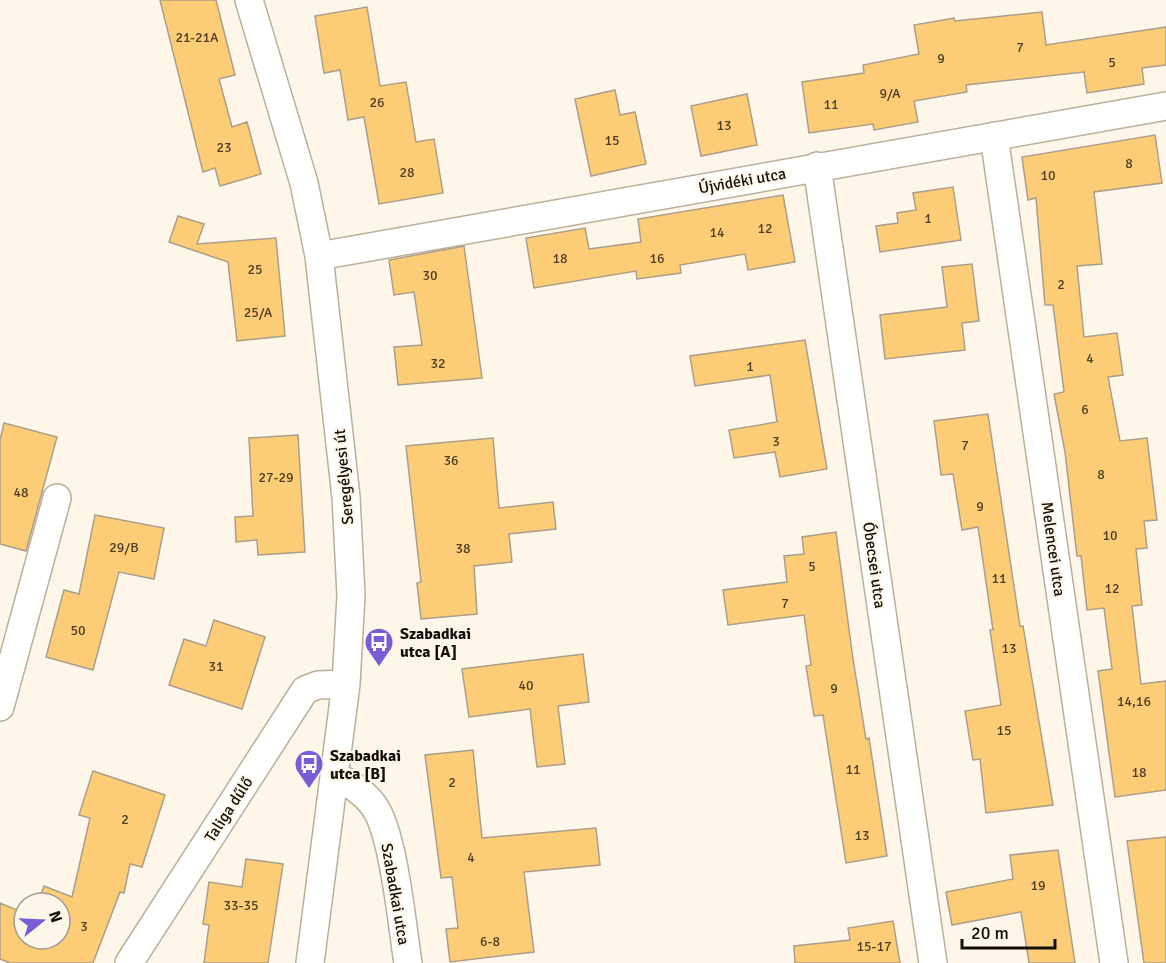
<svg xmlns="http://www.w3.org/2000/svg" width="1166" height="963" font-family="Signika,sans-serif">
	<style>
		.building { fill: #fdcc77; stroke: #ab9e8a; stroke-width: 1.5 }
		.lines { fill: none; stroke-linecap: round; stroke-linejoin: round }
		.minor-casing { stroke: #bcaf9b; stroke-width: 30 }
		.minor { stroke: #fff; stroke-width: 27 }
		.labels { text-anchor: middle; stroke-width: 4.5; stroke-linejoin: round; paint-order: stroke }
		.number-label { font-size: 14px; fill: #4e3e24 }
		.street-label { font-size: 16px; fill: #130f08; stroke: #fef6e9 }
		.poi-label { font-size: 16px; font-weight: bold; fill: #130f08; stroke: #fef6e9; text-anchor: start }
	</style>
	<rect width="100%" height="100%" fill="#fef6e9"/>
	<!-- building -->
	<path class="building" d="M 160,0 L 216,0 L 235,75 L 219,79 L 232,127 L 247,122 L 261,174 L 220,186 L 215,168 L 203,172 Z
		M 367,7 L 380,86 L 406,82 L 416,142 L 434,139 L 443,193 L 379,204 L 364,117 L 348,120 L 340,70 L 324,73 L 315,16 Z
		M 1042,12 L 1046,45 L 1166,27 L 1166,65 L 1142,68 L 1144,84 L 1087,93 L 1084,72 L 966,85 L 967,92 L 914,101 L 918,122 L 874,130 L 873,124 L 809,133 L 802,82 L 864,73 L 863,65 L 919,54 L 914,25 L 954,18 L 955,21 Z
		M 615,90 L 620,115 L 635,112 L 646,164 L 591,176 L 575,99 Z
		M 747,94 L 757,145 L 701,156 L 691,106 Z
		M 1155,135 L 1162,183 L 1094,192 L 1102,264 L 1077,266 L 1084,337 L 1117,333 L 1123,375 L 1108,377 L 1120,441 L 1147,438 L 1157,520 L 1144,521 L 1147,548 L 1136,549 L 1142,605 L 1132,606 L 1141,684 L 1166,681 L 1166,790 L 1115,797 L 1098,671 L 1112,669 L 1104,608 L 1087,610 L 1081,556 L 1077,556 L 1065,452 L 1054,394 L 1064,392 L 1053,305 L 1045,305 L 1036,198 L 1028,200 L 1022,157 Z
		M 953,187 L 961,240 L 880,252 L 876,226 L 898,223 L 897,213 L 916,210 L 913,193 Z
		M 783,195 L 795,262 L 748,270 L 745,254 L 680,265 L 681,273 L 637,279 L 636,271 L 534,288 L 526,238 L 585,228 L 589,249 L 641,242 L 638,219 Z
		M 178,216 L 204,224 L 197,244 L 276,238 L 285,336 L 237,341 L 228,262 L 169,242 Z
		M 464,246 L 482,378 L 398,385 L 394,347 L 422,345 L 414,292 L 394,295 L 389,260 Z
		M 972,264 L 979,321 L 962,323 L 965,350 L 885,359 L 880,315 L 947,307 L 942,267 Z
		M 805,340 L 827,469 L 780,477 L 775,452 L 734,458 L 729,430 L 777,422 L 770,375 L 695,386 L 690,356 Z
		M 988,414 L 1020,626 L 1023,626 L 1053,805 L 986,813 L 980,759 L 973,760 L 965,711 L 1001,705 L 990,630 L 993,630 L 978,527 L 962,530 L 953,474 L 941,475 L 934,421 Z
		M 4,423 L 57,437 L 26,551 L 0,544 L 0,440 Z
		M 298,435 L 305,552 L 258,555 L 257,540 L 236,542 L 235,517 L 253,516 L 249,438 Z
		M 493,438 L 499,508 L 553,502 L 556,529 L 509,534 L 512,562 L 474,566 L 477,614 L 421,619 L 417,583 L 421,582 L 406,446 Z
		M 95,515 L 164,528 L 154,579 L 119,572 L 93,670 L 46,657 L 64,590 L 79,594 Z
		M 836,532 L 853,659 L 866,739 L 869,738 L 887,856 L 846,863 L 823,715 L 814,716 L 806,666 L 811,665 L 804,615 L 728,625 L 723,590 L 787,582 L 784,556 L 804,554 L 802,537 Z
		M 214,620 L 265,637 L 242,709 L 169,685 L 184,639 L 206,646 Z
		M 583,654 L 589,702 L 558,706 L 565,764 L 537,767 L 530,709 L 469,717 L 462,669 Z
		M 473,750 L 482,838 L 596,828 L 600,865 L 524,872 L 534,952 L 450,962 L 446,929 L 458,928 L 452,877 L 441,878 L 425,755 Z
		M 93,771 L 165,795 L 142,867 L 130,864 L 124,893 L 120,892 L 93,963 L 10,963 L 0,959 L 0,903 L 24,913 L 24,939 L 60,939 L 60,903 L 38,903 L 44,886 L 72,897 L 90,818 L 79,815 Z
		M 1166,837 L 1166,963 L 1144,963 L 1127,841 Z
		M 1058,850 L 1075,963 L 1029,963 L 1021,912 L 952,925 L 946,892 L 1013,879 L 1010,855 Z
		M 246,859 L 283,864 L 268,963 L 204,963 L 209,925 L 203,924 L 209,882 L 242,887 Z
		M 893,921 L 900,963 L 795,963 L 794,946 L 850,940 L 848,928 Z"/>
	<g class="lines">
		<!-- minor casing -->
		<g class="minor-casing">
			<path id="minor" d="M 249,0 L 304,183 L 319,256 L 346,497 L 351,595 L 346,684 L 310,963
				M 994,136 L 1114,963
				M 817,166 L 933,963
				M 319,256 L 1166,106
				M 0,707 L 57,498
				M 334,775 C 350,783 364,792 374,806 C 394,834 402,926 408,963
				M 129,963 L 305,690 L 318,685 L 346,684"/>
		</g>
		<!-- minor -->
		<use href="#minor" class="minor"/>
	</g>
	<!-- icons -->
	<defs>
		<g id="bus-pin" transform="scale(1.5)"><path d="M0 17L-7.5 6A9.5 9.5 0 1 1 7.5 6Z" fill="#795dd7" stroke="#fef6e9"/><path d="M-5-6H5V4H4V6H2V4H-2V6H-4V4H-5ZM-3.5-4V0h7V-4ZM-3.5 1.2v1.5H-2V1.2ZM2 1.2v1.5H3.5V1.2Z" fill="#fff"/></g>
	</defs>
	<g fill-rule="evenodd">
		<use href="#bus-pin" x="379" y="642"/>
		<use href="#bus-pin" x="309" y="764"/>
	</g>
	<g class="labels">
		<!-- number labels -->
		<g class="number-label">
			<text x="197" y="42">21-21A</text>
			<text x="1020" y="52">7</text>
			<text x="941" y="63">9</text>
			<text x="1112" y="67">5</text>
			<text x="890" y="98">9/A</text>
			<text x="377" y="107">26</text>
			<text x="831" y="109">11</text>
			<text x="724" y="130">13</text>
			<text x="612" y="145">15</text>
			<text x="224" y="152">23</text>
			<text x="1129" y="168">8</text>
			<text x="407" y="177">28</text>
			<text x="1048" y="180">10</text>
			<text x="928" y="223">1</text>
			<text x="765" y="233">12</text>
			<text x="717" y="237">14</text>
			<text x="560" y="263">18</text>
			<text x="657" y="263">16</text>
			<text x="255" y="274">25</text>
			<text x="430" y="280">30</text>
			<text x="1061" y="289">2</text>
			<text x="258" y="317">25/A</text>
			<text x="1090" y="363">4</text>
			<text x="438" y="368">32</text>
			<text x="750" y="371">1</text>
			<text x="1085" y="414">6</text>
			<text x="776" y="446">3</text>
			<text x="965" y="450">7</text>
			<text x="451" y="465">36</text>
			<text x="1101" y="479">8</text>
			<text x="276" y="482">27-29</text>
			<text x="21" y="497">48</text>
			<text x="980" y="511">9</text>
			<text x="1110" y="540">10</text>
			<text x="124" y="552">29/B</text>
			<text x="463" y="553">38</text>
			<text x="812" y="571">5</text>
			<text x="999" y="583">11</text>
			<text x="1112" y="593">12</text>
			<text x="785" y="608">7</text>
			<text x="78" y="635">50</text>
			<text x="1009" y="653">13</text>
			<text x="216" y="671">31</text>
			<text x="526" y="690">40</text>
			<text x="834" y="693">9</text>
			<text x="1134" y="706">14,16</text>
			<text x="1004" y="735">15</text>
			<text x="853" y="774">11</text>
			<text x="1139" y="777">18</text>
			<text x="452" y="787">2</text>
			<text x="125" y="824">2</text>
			<text x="862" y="840">13</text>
			<text x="471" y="862">4</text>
			<text x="1038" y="890">19</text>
			<text x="241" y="910">33-35</text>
			<text x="84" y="931">3</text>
			<text x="490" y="946">6-8</text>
			<text x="874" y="951">15-17</text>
		</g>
		<!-- street labels -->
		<g class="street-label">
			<text transform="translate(742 180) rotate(-10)" y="6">Újvidéki utca</text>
			<text transform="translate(343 477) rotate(-95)" y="6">Seregélyesi út</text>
			<text transform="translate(1054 549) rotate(82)" y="6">Melencei utca</text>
			<text transform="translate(875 565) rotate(82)" y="6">Óbecsei utca</text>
			<text transform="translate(228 809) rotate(-57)" y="6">Taliga dűlő</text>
			<text transform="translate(396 894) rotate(80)" y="6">Szabadkai utca</text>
		</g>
		<!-- poi labels -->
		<g class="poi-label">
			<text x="400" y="639">Szabadkai<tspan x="400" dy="18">utca [A]</tspan></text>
			<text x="330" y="761">Szabadkai<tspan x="330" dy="18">utca [B]</tspan></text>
		</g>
	</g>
	<!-- north arrow -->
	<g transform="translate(42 921) rotate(72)"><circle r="28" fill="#fef6e9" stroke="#a09a8f" stroke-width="1.5"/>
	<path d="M0-4.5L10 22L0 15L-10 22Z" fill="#795dd7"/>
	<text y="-9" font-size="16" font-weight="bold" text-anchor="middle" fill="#130f08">N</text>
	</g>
	<!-- scale -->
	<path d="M962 939v9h93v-9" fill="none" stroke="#130f08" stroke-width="3"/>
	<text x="971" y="939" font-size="18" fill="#130f08" stroke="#fef6e9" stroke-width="4.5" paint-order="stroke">20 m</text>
</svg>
